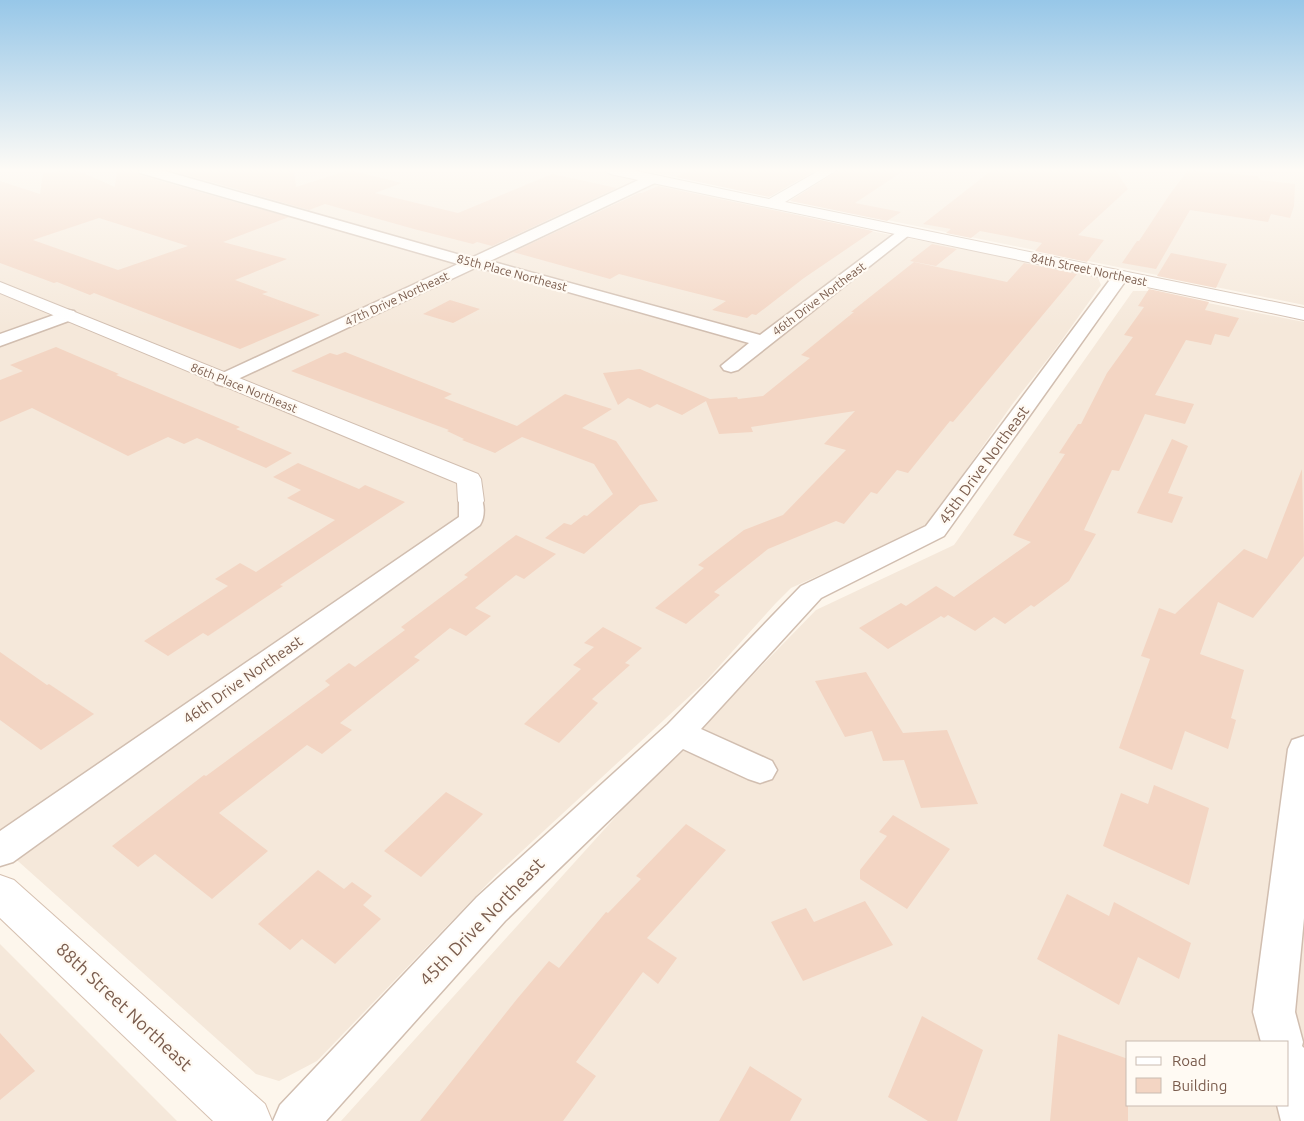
<svg xmlns="http://www.w3.org/2000/svg" width="1304" height="1121" font-family="Ubuntu,sans-serif">
	<style>
		.residential { fill: #f5e8da; fill-rule: evenodd }
		.building { fill: #f3d5c3; fill-rule: evenodd }
		.lines { fill: none; stroke-linecap: round; stroke-linejoin: round }
		.minor-casing { stroke: #d1beb0; stroke-width: 3 }
		.tertiary-casing { stroke: #d1beb0; stroke-width: 2 }
		.secondary-casing { stroke: #d6c0b0; stroke-width: 2 }
		.minor { fill: #fff; fill-rule: evenodd }
		.tertiary { fill: #fff; fill-rule: evenodd }
		.secondary { fill: #fff; fill-rule: evenodd }
		.labels { text-anchor: middle; stroke-width: 4.5; stroke-linejoin: round; paint-order: stroke }
		.far-street-label { font-size: 12px; fill: #7a5c4d; stroke: #fffaf3 }
		.street-label { font-size: 15px; fill: #7a5c4d; stroke: #fffaf3 }
		.near-street-label { font-size: 18px; fill: #7a5c4d; stroke: #fffaf3 }
	</style>
	<rect width="100%" height="100%" fill="#fdf6ec"/>
	<!-- residential -->
	<path class="residential" d="M 0,170 L 596,170 L 865,230 L 1085,272 L 1098,278 L 1101,285 L 1054,351 L 1011,406 L 926,527 L 791,588 L 775,604 L 705,682 L 495,876 L 317,1061 L 279,1081 L 256,1074 L 0,845 Z
		M 642,170 L 1304,170 L 1304,305 Z
		M 1133,291 L 1148,291 L 1304,322 L 1304,1121 L 341,1121 L 630,801 L 816,610 L 954,545 ZM 1128,1042 L 1288,1042 L 1288,1105 L 1128,1105 Z
		M 0,944 L 177,1121 L 0,1121 Z"/>
	<!-- building -->
	<path class="building" d="M 65,170 L 76,170 L 115,187 L 117,170 L 137,170 L 139,175 L 289,217 L 223,242 L 287,259 L 235,280 L 268,292 L 262,294 L 320,315 L 240,349 L 94,293 L 90,295 L 57,282 L 54,283 L 0,263 L 0,181 L 40,194 L 43,173 ZM 99,218 L 188,246 L 118,270 L 33,240 Z
		M 169,170 L 294,170 L 296,187 L 349,170 L 402,183 L 375,193 L 458,213 L 552,174 L 617,188 L 492,246 L 477,242 L 473,244 L 414,229 L 325,204 L 309,210 Z
		M 690,170 L 816,170 L 769,197 L 676,177 Z
		M 839,170 L 905,170 L 855,203 L 901,212 L 887,221 L 790,201 Z
		M 992,170 L 1115,170 L 1128,189 L 1078,235 L 1104,240 L 1087,262 L 1035,251 L 1042,243 L 980,231 L 971,238 L 946,233 L 951,229 L 923,224 Z
		M 1188,170 L 1258,176 L 1260,180 L 1295,184 L 1294,206 L 1290,218 L 1271,214 L 1268,222 L 1190,210 L 1156,269 L 1122,263 L 1137,241 L 1139,241 L 1170,194 Z
		M 658,186 L 873,231 L 804,278 L 756,315 L 752,314 L 747,318 L 712,310 L 726,301 L 619,274 L 610,279 L 513,252 L 639,193 L 642,193 Z
		M 932,244 L 957,249 L 936,266 L 910,261 Z
		M 1171,253 L 1227,264 L 1216,288 L 1157,276 Z
		M 914,262 L 1007,282 L 1024,263 L 1077,274 L 970,402 L 953,422 L 950,421 L 908,473 L 897,470 L 877,494 L 871,492 L 844,524 L 836,521 L 768,549 L 714,592 L 720,595 L 686,624 L 655,608 L 704,568 L 698,565 L 744,530 L 783,515 L 846,450 L 824,444 L 855,411 L 751,427 L 753,432 L 719,434 L 706,401 L 682,415 L 657,404 L 650,408 L 628,398 L 618,405 L 603,373 L 640,369 L 710,399 L 737,397 L 738,399 L 763,396 L 810,358 L 801,355 L 854,312 L 851,312 Z
		M 1149,289 L 1209,302 L 1205,310 L 1239,318 L 1229,337 L 1215,334 L 1211,345 L 1186,340 L 1155,395 L 1194,404 L 1185,424 L 1145,414 L 1119,471 L 1112,470 L 1084,530 L 1096,534 L 1069,581 L 1034,607 L 1031,605 L 1005,624 L 994,617 L 975,631 L 948,615 L 944,618 L 941,616 L 888,649 L 859,628 L 901,603 L 906,606 L 936,586 L 954,597 L 1031,542 L 1013,535 L 1065,454 L 1059,453 L 1078,424 L 1081,424 L 1107,373 L 1133,337 L 1124,335 L 1144,307 L 1138,306 Z
		M 450,300 L 480,309 L 453,323 L 423,314 Z
		M 56,347 L 119,374 L 116,375 L 240,427 L 236,429 L 292,453 L 266,468 L 197,438 L 184,444 L 168,437 L 128,456 L 32,408 L 0,422 L 0,380 L 23,371 L 10,365 Z
		M 345,352 L 452,394 L 444,398 L 517,426 L 565,394 L 612,409 L 582,428 L 616,441 L 658,501 L 640,505 L 584,554 L 545,538 L 564,523 L 571,525 L 584,515 L 587,516 L 613,494 L 594,464 L 522,437 L 495,453 L 462,440 L 464,439 L 447,431 L 449,430 L 291,371 L 330,353 L 337,355 Z
		M 1172,439 L 1188,446 L 1168,493 L 1183,497 L 1172,523 L 1137,513 Z
		M 298,463 L 359,489 L 365,485 L 405,502 L 280,585 L 283,586 L 208,636 L 203,633 L 168,656 L 144,641 L 228,586 L 215,579 L 240,563 L 256,572 L 335,520 L 287,498 L 301,490 L 273,477 Z
		M 1302,469 L 1304,556 L 1253,618 L 1218,602 L 1200,654 L 1244,670 L 1231,718 L 1236,720 L 1228,749 L 1185,731 L 1172,770 L 1119,748 L 1150,659 L 1141,656 L 1159,608 L 1175,614 L 1244,549 L 1267,559 Z
		M 516,535 L 556,554 L 524,579 L 516,575 L 475,608 L 491,616 L 466,636 L 450,628 L 414,657 L 420,660 L 340,723 L 352,730 L 322,754 L 307,745 L 219,813 L 268,851 L 212,899 L 155,854 L 138,867 L 112,846 L 204,775 L 206,776 L 330,685 L 325,681 L 349,663 L 355,667 L 405,630 L 401,627 L 468,577 L 464,575 Z
		M 603,627 L 642,648 L 625,663 L 630,665 L 592,699 L 598,703 L 559,743 L 524,724 L 581,669 L 573,665 L 594,647 L 584,643 Z
		M 0,652 L 47,685 L 49,684 L 94,714 L 41,750 L 0,720 Z
		M 866,672 L 903,733 L 947,730 L 978,804 L 921,808 L 904,760 L 883,761 L 872,731 L 845,737 L 815,681 Z
		M 1154,785 L 1209,808 L 1189,885 L 1103,846 L 1121,793 L 1148,804 Z
		M 446,792 L 483,814 L 421,877 L 384,851 Z
		M 893,815 L 950,849 L 907,909 L 860,879 L 860,870 L 887,836 L 879,832 Z
		M 686,824 L 726,850 L 647,938 L 677,958 L 658,984 L 643,972 L 576,1062 L 596,1076 L 563,1121 L 420,1121 L 517,999 L 549,961 L 559,968 L 606,912 L 608,913 L 641,879 L 636,876 Z
		M 318,870 L 344,889 L 352,882 L 372,896 L 363,905 L 381,919 L 335,964 L 302,939 L 290,950 L 258,924 Z
		M 1067,894 L 1109,916 L 1114,902 L 1191,943 L 1179,979 L 1138,957 L 1119,1005 L 1037,959 Z
		M 865,901 L 893,945 L 803,981 L 771,922 L 806,908 L 814,922 Z
		M 922,1016 L 983,1050 L 957,1121 L 928,1121 L 888,1097 Z
		M 0,1033 L 35,1071 L 0,1100 Z
		M 1058,1034 L 1128,1059 L 1128,1121 L 1050,1121 Z
		M 750,1066 L 802,1099 L 790,1121 L 719,1121 Z"/>
	<g class="lines">
		<!-- minor casing -->
		<g class="minor-casing">
			<path id="minor" d="M 139,170 L 161,170 L 471,258 L 647,176 L 657,176 L 659,179 L 657,182 L 490,261 L 760,335 L 901,229 L 911,229 L 913,232 L 738,370 L 731,372 L 724,370 L 721,366 L 749,343 L 494,271 L 475,268 L 223,386 L 216,384 L 213,380 L 216,376 L 458,264 L 140,173 Z
				M 1121,271 L 1127,273 L 1129,276 L 944,536 L 821,598 L 701,729 L 772,761 L 777,770 L 772,779 L 760,783 L 748,779 L 683,749 L 505,921 L 326,1121 L 273,1121 L 280,1105 L 477,897 L 668,724 L 801,586 L 926,526 L 1115,273 Z
				M 68,310 L 74,311 L 77,315 L 74,319 L 0,346 L 0,334 Z
				M 471,494 L 480,496 C 485,504 485,517 480,525 L 13,862 L 0,866 L 0,831 L 459,517 L 459,501 L 462,496 Z
				M 1304,736 L 1304,918 L 1295,1012 L 1303,1042 L 1302,1046 L 1304,1048 L 1304,1121 L 1281,1121 L 1277,1105 L 1288,1105 L 1288,1042 L 1261,1042 L 1253,1012 L 1288,749 L 1292,740 Z"/>
		</g>
		<!-- tertiary casing -->
		<g class="tertiary-casing">
			<path id="tertiary" d="M 604,170 L 632,170 L 769,199 L 820,170 L 837,170 L 785,202 L 1304,308 L 1304,320 L 610,174 Z
				M 0,282 L 478,474 L 481,479 L 484,501 L 480,506 L 471,509 L 462,506 L 458,501 L 457,483 L 0,293 Z"/>
		</g>
		<!-- secondary casing -->
		<g class="secondary-casing">
			<path id="secondary" d="M 0,875 L 14,880 L 265,1104 L 272,1121 L 213,1121 L 0,918 Z"/>
		</g>
		<!-- minor -->
		<use href="#minor" class="minor"/>
		<!-- tertiary -->
		<use href="#tertiary" class="tertiary"/>
		<!-- secondary -->
		<use href="#secondary" class="secondary"/>
	</g>
	<!-- sky -->
	<linearGradient id="sky" x2="0" y2="1"><stop stop-color="#97c7e8"/><stop offset="0.52" stop-color="#fefbf6"/><stop offset="1" stop-color="#fefbf6" stop-opacity="0"/></linearGradient>
	<rect width="1304" height="327" fill="url(#sky)"/>
	<g class="labels">
		<!-- far-street labels -->
		<g class="far-street-label">
			<text transform="translate(1089 270) rotate(12)" y="4">84th Street Northeast</text>
			<text transform="translate(512 273) rotate(15)" y="4">85th Place Northeast</text>
			<text transform="translate(397 299) rotate(-25)" y="4">47th Drive Northeast</text>
			<text transform="translate(819 299) rotate(-37)" y="4">46th Drive Northeast</text>
			<text transform="translate(244 388) rotate(22)" y="4">86th Place Northeast</text>
		</g>
		<!-- street labels -->
		<g class="street-label">
			<text transform="translate(984 465) rotate(-54)" y="5">45th Drive Northeast</text>
			<text transform="translate(243 680) rotate(-35)" y="5">46th Drive Northeast</text>
		</g>
		<!-- near-street labels -->
		<g class="near-street-label">
			<text transform="translate(482 922) rotate(-46)" y="6">45th Drive Northeast</text>
			<text transform="translate(124 1007) rotate(43)" y="6">88th Street Northeast</text>
		</g>
	</g>
	<!-- legend -->
	<rect x="1126" y="1041" width="162" height="65" fill="#fffaf3" stroke="#cabbb1"/>
	<rect x="1136" y="1057" width="25" height="8" fill="#ffffff" stroke="#cabbb1"/>
	<text x="1172" y="1066" font-size="15" fill="#7a5c4d">Road</text>
	<rect x="1136" y="1078" width="25" height="15" fill="#f3d5c3" stroke="#cabbb1"/>
	<text x="1172" y="1091" font-size="15" fill="#7a5c4d">Building</text>
</svg>
